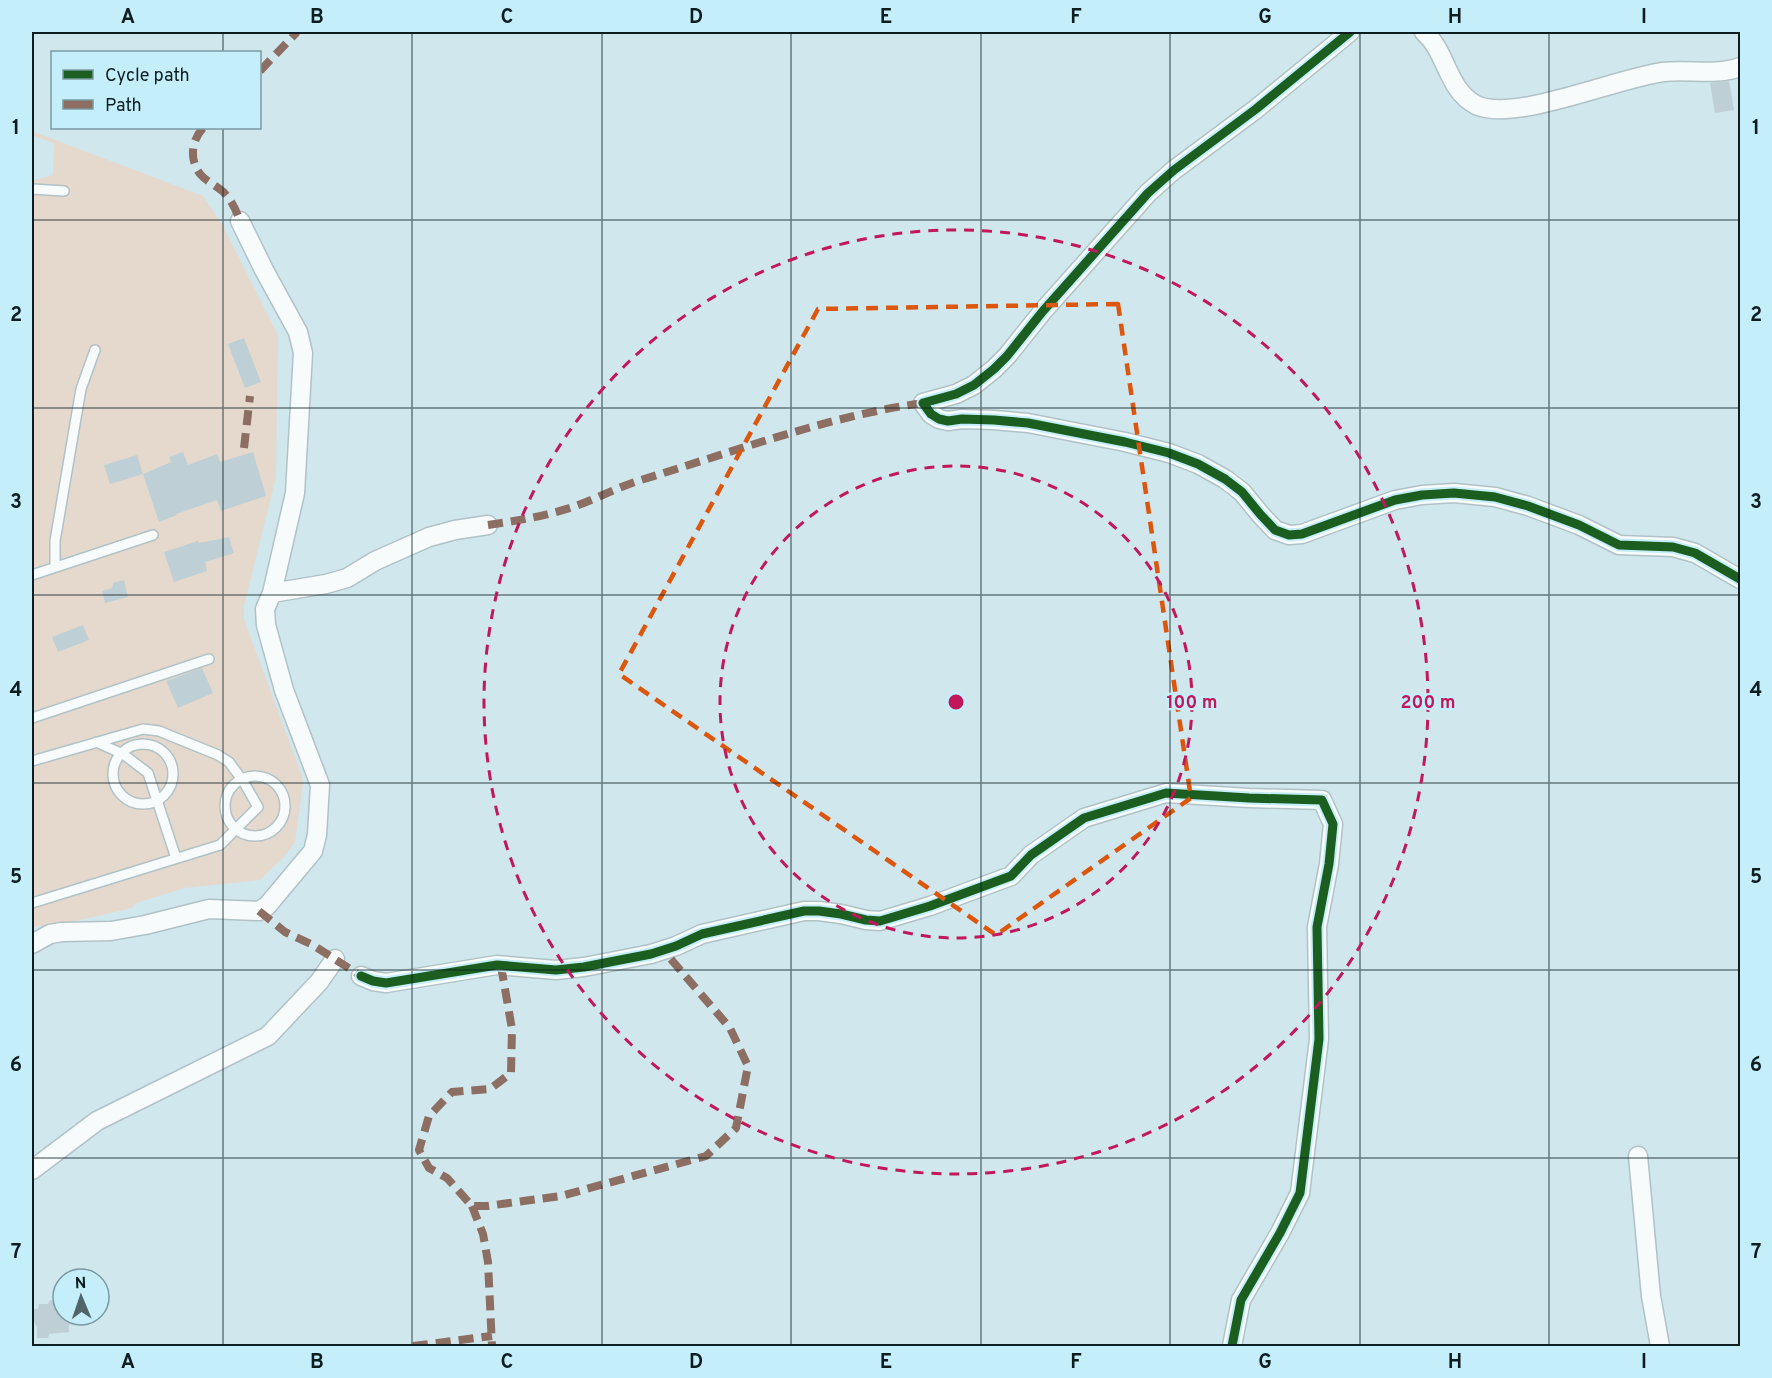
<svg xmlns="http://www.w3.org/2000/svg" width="1772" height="1378" font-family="Overpass,sans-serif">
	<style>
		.green { fill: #e5d9ce }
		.building { fill: #bed0d5 }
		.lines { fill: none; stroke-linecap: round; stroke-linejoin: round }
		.service-casing { stroke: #b1c2c7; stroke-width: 12 }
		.minor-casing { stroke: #b1c2c7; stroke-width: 21 }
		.service { stroke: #f8fbfc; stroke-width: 9 }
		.minor { stroke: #f8fbfc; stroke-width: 18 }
		.quiet { stroke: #8d6e63; stroke-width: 8; stroke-dasharray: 15 8; stroke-linecap: butt }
		.cycleway-casing { stroke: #c4eef9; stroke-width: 13 }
		.cycleway { stroke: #1b5e20; stroke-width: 9 }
		.marked { fill: none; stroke: #dd560d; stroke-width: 4.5; stroke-dasharray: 12 8; stroke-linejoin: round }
		.grid { fill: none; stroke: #0d1d21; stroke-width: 1.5; stroke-opacity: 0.55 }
		.ring { fill: none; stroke: #c2185b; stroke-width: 3; stroke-dasharray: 10 8 }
		.centre { fill: #c2185b; stroke: #c4eef9; stroke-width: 3 }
		.ring-label { font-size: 18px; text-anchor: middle; font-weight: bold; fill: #c2185b; stroke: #c4eef9; stroke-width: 4.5; stroke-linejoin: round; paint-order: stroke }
		.neatline { fill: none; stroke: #0d1d21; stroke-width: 2 }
		.grid-label { font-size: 20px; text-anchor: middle; font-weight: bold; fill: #0d1d21 }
	</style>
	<rect width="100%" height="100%" fill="#d0e7ed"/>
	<!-- green -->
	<path class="green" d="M 32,131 L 203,196 L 222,224 L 278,335 L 276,477 L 244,606 L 244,619 L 302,776 L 303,783 L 295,842 L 286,855 L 260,880 L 185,888 L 136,903 L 132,908 L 46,928 L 38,925 L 32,929 L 32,181 L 53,175 L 54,143 L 32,136 Z"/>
	<!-- building -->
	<path class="building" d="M 1729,81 L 1734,110 L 1715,113 L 1710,83 Z
		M 244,338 L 261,382 L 245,388 L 228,344 Z
		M 183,452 L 188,465 L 217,454 L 220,462 L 253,452 L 266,496 L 221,511 L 217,500 L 176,514 L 177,515 L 159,522 L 143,474 L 171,462 L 169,457 Z
		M 137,455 L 143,474 L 110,484 L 104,465 Z
		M 229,537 L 234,553 L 205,562 L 207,571 L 174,582 L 164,552 L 198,541 L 199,543 Z
		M 124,580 L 128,597 L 105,603 L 102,591 L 112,588 L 113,583 Z
		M 83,625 L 89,640 L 58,652 L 52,637 Z
		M 202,668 L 213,693 L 178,708 L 166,681 Z
		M 50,1300 L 63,1302 L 63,1315 L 80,1315 L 69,1325 L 69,1332 L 49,1334 L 48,1338 L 37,1338 L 37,1327 L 34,1322 L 34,1309 L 38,1309 L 39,1304 L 48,1304 Z"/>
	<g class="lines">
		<!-- service casing -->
		<g class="service-casing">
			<path id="service" d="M 32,189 L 64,191
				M 55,567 L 55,541 L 81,389 L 95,350
				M 32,575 L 153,535
				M 32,718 L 209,659
				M 96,742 L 123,754 L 148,773 L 176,858
				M113 774a30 30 0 1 1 60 0a30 30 0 1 1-60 0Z
				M 32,761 L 143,729 L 159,731 L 218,755 L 229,762 L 243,781 L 258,807 L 220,845 L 32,903
				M225 806a30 30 0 1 1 60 0a30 30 0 1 1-60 0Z"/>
		</g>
		<!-- minor casing -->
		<g class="minor-casing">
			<path id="minor" d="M 1350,32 L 1256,109 L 1174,170 L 1148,193 L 1043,311 L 1007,356 L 994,369 L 974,385 L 956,394 L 923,403 L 931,414 L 939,419 L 948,421 L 962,419 L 994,420 L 1028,423 L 1125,442 L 1169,453 L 1198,464 L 1225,479 L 1242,492 L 1260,514 L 1275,530 L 1289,535 L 1302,534 L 1395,500 L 1422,495 L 1454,493 L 1495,497 L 1528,506 L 1579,525 L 1619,545 L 1673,547 L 1695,553 L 1740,579
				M 1424,32 C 1447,52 1447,90 1476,105 C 1514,123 1617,78 1663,72 C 1689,69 1716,76 1740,67
				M 272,593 L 326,584 L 347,578 L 375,561 L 429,537 L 455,530 L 488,525
				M 32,944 L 50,934 L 62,932 L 111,931 L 145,925 L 209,909 L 259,911 L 267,906 L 313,851 L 317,835 L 320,785 L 284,690 L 266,625 L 265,609 L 272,593 L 295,493 L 303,353 L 298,332 L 264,270 L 240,221
				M 361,976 L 373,981 L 386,983 L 497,965 L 556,970 L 584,967 L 651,954 L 676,946 L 702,934 L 804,911 L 819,911 L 841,914 L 866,920 L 880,921 L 930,906 L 1011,876 L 1031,855 L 1084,818 L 1166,793 L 1249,798 L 1322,800 L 1333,824 L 1329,864 L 1317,927 L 1319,1039 L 1300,1193 L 1280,1233 L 1241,1300 L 1232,1346
				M 1638,1156 L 1651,1296 L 1660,1346
				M 32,1170 L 97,1121 L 268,1036 L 319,982 L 335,959"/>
		</g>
		<!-- service -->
		<use href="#service" class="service"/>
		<!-- minor -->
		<use href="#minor" class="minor"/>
		<!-- quiet -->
		<path class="quiet" d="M 260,71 L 297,32
			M 203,128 C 191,141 189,161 201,175 C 208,183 220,187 227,196 C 233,203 237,213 240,221
			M 244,448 L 250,396
			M 488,525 C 517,521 545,516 573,507 C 596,499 618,487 641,480 C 733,452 828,416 923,403
			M 259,911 L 285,932 L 313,945 L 361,976
			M 501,966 L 512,1029 L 511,1073 L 490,1089 L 452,1092 L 429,1116 L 419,1150 L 429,1168 L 447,1178 L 472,1206 L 487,1206 L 561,1196 L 706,1156 L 736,1128 L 748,1066 L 730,1028 L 663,950
			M 472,1206 L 483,1234 L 488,1262 L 492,1346
			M 413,1346 L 492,1336"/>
		<!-- cycleway casing -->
		<g class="cycleway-casing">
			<path id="cycleway" d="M 1350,32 L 1256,109 L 1174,170 L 1148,193 L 1043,311 L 1007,356 L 994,369 L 974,385 L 956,394 L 923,403 L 931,414 L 939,419 L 948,421 L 962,419 L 994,420 L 1028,423 L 1125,442 L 1169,453 L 1198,464 L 1225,479 L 1242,492 L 1260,514 L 1275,530 L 1289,535 L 1302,534 L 1395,500 L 1422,495 L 1454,493 L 1495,497 L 1528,506 L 1579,525 L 1619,545 L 1673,547 L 1695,553 L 1740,579
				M 361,976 L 373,981 L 386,983 L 497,965 L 556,970 L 584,967 L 651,954 L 676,946 L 702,934 L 804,911 L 819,911 L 841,914 L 866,920 L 880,921 L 930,906 L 1011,876 L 1031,855 L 1084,818 L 1166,793 L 1249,798 L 1322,800 L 1333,824 L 1329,864 L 1317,927 L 1319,1039 L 1300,1193 L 1280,1233 L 1241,1300 L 1232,1346"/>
		</g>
		<!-- cycleway -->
		<use href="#cycleway" class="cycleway"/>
	</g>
	<!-- marked area -->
	<path class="marked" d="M 1118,304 L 1191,798 L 996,935 L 619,674 L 818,309 Z"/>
	<!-- grid -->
	<path class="grid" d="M 223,32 L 223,52M 412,32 L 412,1346M 602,32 L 602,1346M 791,32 L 791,1346M 981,32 L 981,1346M 1170,32 L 1170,1346M 1360,32 L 1360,1346M 1549,32 L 1549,1346M 223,128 L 223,1346M 32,220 L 1740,220M 32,408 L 1740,408M 32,595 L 1740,595M 32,783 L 1740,783M 32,970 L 1740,970M 32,1158 L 1740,1158"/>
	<!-- distance rings -->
	<g class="ring">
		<circle cx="956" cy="702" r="236"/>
		<circle cx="956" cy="702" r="472"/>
	</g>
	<circle cx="956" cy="702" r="9" class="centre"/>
	<g class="ring-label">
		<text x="1192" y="708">100 m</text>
		<text x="1428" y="708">200 m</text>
	</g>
	<!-- border -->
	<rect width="1772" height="1378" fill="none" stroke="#c4eef9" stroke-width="66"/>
	<!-- legend -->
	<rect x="51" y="51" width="210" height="78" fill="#c4eef9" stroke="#7b9aa3" stroke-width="1.5"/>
	<rect x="63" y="70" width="30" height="9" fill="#1b5e20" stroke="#7b9aa3" stroke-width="1.5"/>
	<text x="105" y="81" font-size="18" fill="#0d1d21">Cycle path</text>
	<rect x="63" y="100" width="30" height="9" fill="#8d6e63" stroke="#7b9aa3" stroke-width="1.5"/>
	<text x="105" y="111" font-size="18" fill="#0d1d21">Path</text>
	<!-- north arrow -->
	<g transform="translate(81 1297) rotate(358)"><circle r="28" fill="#c4eef9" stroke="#7b9aa3" stroke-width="1.5"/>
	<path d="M0-4.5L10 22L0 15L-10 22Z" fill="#516468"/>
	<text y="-9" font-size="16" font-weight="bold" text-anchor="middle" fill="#0d1d21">N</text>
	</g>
	<rect x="33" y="33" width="1706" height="1312" class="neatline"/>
	<g class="grid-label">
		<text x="128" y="23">A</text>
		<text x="317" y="23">B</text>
		<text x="507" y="23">C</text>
		<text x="696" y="23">D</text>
		<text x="886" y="23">E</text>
		<text x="1076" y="23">F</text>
		<text x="1265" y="23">G</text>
		<text x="1455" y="23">H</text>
		<text x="1644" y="23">I</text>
		<text x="16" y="134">1</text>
		<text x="1756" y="134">1</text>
		<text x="16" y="321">2</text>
		<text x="1756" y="321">2</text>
		<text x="16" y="508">3</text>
		<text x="1756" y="508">3</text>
		<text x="16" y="696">4</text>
		<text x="1756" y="696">4</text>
		<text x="16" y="883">5</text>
		<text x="1756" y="883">5</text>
		<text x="16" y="1071">6</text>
		<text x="1756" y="1071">6</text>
		<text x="16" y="1258">7</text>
		<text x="1756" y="1258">7</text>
		<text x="128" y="1368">A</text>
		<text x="317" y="1368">B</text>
		<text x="507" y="1368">C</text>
		<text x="696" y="1368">D</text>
		<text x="886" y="1368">E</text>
		<text x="1076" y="1368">F</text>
		<text x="1265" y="1368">G</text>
		<text x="1455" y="1368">H</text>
		<text x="1644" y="1368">I</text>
	</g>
</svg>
